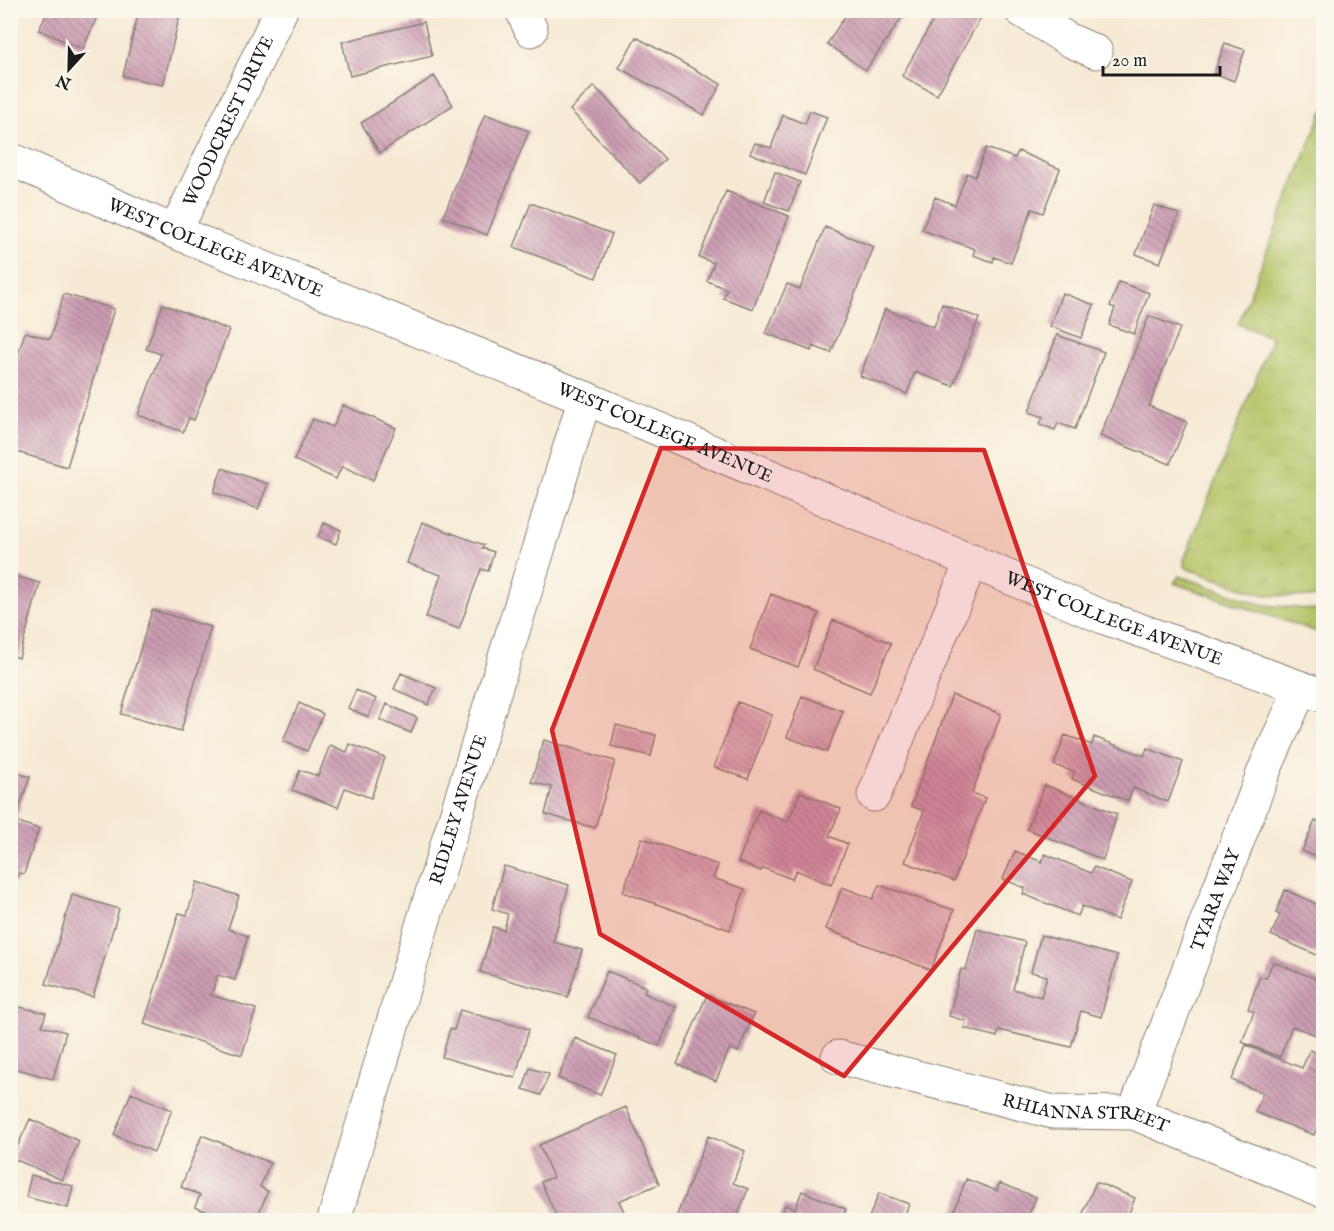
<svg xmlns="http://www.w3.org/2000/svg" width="1334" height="1231" font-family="'IM FELL English',serif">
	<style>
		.grass { fill: url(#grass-tufts); stroke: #687040; stroke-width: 1.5 }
		.building { fill: url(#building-back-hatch) }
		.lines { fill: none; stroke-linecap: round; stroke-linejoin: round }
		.minor-casing { stroke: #898378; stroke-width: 35 }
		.major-casing { stroke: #898378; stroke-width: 35 }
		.minor { stroke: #fff; stroke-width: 33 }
		.major { stroke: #fff; stroke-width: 33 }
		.marked { fill: #d62828; fill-opacity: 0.2; stroke: #d62828; stroke-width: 4.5; stroke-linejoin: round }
		.labels { text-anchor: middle; stroke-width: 4.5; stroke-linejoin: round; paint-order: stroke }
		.street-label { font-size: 18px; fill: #1c1c1c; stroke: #fbf7ec }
	</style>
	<defs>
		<pattern id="grass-tufts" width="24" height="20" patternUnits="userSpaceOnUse" patternTransform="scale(1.5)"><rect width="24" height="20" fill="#b4c365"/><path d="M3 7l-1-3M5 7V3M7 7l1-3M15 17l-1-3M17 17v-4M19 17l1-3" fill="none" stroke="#9aa757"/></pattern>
		<pattern id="building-back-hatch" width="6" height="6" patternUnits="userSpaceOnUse" patternTransform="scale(1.5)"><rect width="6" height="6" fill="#cc9cb2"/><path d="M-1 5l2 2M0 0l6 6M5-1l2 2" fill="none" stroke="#a57e90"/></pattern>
	</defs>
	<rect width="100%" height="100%" fill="#fbf7ec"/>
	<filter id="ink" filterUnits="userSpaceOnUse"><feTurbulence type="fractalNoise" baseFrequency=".0167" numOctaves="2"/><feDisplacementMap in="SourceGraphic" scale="12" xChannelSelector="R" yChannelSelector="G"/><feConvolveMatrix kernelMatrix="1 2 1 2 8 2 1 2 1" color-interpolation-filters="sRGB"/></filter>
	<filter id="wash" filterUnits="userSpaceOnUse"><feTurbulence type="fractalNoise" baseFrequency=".008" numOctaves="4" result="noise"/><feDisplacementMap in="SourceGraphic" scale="24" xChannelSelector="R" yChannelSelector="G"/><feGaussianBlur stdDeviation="1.35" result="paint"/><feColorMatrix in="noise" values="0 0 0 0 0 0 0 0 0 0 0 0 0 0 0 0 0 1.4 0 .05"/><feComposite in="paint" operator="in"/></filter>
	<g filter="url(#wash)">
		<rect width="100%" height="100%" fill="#f6ead4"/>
		<!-- grass -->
		<path class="grass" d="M 1323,110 L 1323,598 L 1264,595 L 1188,569 L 1184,565 L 1184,560 L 1272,338 L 1238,324 Z
			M 1179,576 L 1260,604 L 1323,611 L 1323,634 L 1174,583 Z"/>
		<g id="blocks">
			<!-- building -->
			<path class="building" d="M 48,10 L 100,10 L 83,49 L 39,30 Z
				M 139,10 L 181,10 L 163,85 L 123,76 Z
				M 849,10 L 907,10 L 866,70 L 827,44 Z
				M 939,10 L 985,10 L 937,95 L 902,76 Z
				M 424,22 L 432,56 L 350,76 L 342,42 Z
				M 636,37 L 721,84 L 704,115 L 619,68 Z
				M 1225,43 L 1245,50 L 1234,81 L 1214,73 Z
				M 434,76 L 453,105 L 380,153 L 361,123 Z
				M 594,86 L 665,159 L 640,183 L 570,110 Z
				M 810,111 L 827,117 L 805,175 L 750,153 L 755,143 L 771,148 L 783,115 L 805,124 Z
				M 485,114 L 529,131 L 487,235 L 443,217 Z
				M 986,148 L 1015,158 L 1018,151 L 1060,169 L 1043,213 L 1032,209 L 1011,263 L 994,257 L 993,262 L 973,255 L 975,249 L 922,230 L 935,197 L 955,205 L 967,173 L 975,177 Z
				M 775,172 L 800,182 L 789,211 L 764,202 Z
				M 726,191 L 789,216 L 753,309 L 723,298 L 727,289 L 707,281 L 714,263 L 699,257 Z
				M 531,203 L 612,234 L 596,278 L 514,247 Z
				M 1154,205 L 1179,214 L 1160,263 L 1136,254 Z
				M 825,227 L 874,247 L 831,353 L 813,346 L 811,351 L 766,333 L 787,284 L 800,289 Z
				M 1119,282 L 1149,293 L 1134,334 L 1109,325 L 1115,308 L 1110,306 Z
				M 1062,293 L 1094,305 L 1081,338 L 1050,326 Z
				M 64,294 L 114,309 L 67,467 L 10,450 L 10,380 L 25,332 L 50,339 Z
				M 163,304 L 229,330 L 194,420 L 189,418 L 183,432 L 138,415 L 161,354 L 146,349 Z
				M 942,304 L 979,318 L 953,386 L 915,372 L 907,394 L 860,376 L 885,309 L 934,327 Z
				M 1149,316 L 1180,328 L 1149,406 L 1187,422 L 1170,464 L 1100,436 Z
				M 1057,335 L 1104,352 L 1075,429 L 1058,423 L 1055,430 L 1040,424 L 1043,417 L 1029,412 Z
				M 343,405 L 396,428 L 373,480 L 342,466 L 336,479 L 294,460 L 313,419 L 333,427 Z
				M 222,468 L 268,484 L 258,509 L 214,492 Z
				M 422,522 L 484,545 L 482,548 L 494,552 L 488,571 L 481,569 L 459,629 L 426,617 L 441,575 L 407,563 Z
				M 324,523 L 341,530 L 336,544 L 318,537 Z
				M 10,575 L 40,583 L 19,658 L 10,655 Z
				M 771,594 L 819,613 L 798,667 L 750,649 Z
				M 152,610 L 211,627 L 181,731 L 121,714 Z
				M 833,620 L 891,643 L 870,693 L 813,669 Z
				M 401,673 L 436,688 L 428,705 L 394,689 Z
				M 356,690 L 376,699 L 368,717 L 348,708 Z
				M 952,695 L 1001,714 L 972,793 L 985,798 L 954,881 L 905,862 L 924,811 L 911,806 Z
				M 802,696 L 843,711 L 827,752 L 787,737 Z
				M 738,702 L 772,715 L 748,779 L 714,767 Z
				M 299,703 L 323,714 L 307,751 L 283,741 Z
				M 387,704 L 417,718 L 411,733 L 380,720 Z
				M 616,725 L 656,735 L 651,756 L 611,746 Z
				M 1065,735 L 1092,745 L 1094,737 L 1144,756 L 1147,748 L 1183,762 L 1168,802 L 1133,788 L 1128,801 L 1072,779 L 1075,772 L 1054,765 Z
				M 544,740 L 615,761 L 595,828 L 545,814 L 552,787 L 531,782 Z
				M 350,744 L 385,758 L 371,798 L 345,788 L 338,807 L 292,790 L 300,770 L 318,776 L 330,745 L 347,752 Z
				M 10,771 L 30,777 L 15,821 L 39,829 L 24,874 L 19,873 L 15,884 L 10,883 Z
				M 1045,785 L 1117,814 L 1103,860 L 1027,829 Z
				M 800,792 L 841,809 L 829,836 L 848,844 L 831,885 L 796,870 L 792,879 L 763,868 L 761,871 L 738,862 L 759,810 L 788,822 Z
				M 1324,811 L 1324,860 L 1302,851 L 1315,821 L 1319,822 Z
				M 642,838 L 718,865 L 713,878 L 745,889 L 730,930 L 623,892 Z
				M 1015,851 L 1042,862 L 1045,854 L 1091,873 L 1094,867 L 1132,882 L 1117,920 L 1082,906 L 1078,916 L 1023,894 L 1025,888 L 1003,879 Z
				M 504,866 L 569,885 L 553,942 L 582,950 L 568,997 L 480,972 L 493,927 L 504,930 L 508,914 L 492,909 Z
				M 197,882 L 239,896 L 228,929 L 248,936 L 235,980 L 218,975 L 211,995 L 256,1009 L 242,1055 L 144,1024 L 179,913 L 187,915 Z
				M 879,885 L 954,910 L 931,970 L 826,929 L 842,887 L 873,899 Z
				M 1285,890 L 1324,907 L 1324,958 L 1271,935 L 1280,915 L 1276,913 Z
				M 72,895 L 119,909 L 93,997 L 46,984 Z
				M 977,929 L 1025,942 L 1013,989 L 1041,997 L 1047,976 L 1031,972 L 1041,935 L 1117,956 L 1101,1017 L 1081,1011 L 1071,1047 L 999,1030 L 997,1037 L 964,1028 L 966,1021 L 949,1016 L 961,969 L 966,970 Z
				M 1273,962 L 1324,982 L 1324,1038 L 1292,1026 L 1280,1057 L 1242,1042 L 1254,1012 L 1248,1009 L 1260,976 L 1266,978 Z
				M 607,971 L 646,987 L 644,993 L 676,1007 L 659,1046 L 588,1017 Z
				M 707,995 L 754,1014 L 738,1052 L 730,1048 L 716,1081 L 677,1064 Z
				M 20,1007 L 46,1013 L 42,1026 L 66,1032 L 53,1079 L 10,1067 L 10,1020 L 16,1022 Z
				M 460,1010 L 529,1029 L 515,1078 L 442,1057 L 450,1029 L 454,1030 Z
				M 575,1038 L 617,1055 L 600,1095 L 558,1078 Z
				M 1246,1045 L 1302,1068 L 1310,1050 L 1324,1056 L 1324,1111 L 1314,1135 L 1255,1112 L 1263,1093 L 1232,1080 Z
				M 530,1068 L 549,1074 L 541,1095 L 523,1089 Z
				M 131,1093 L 172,1110 L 154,1152 L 114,1135 Z
				M 626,1107 L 659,1184 L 619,1201 L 625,1214 L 609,1220 L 558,1220 L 541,1182 L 553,1177 L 539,1145 Z
				M 30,1119 L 79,1141 L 62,1180 L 12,1158 Z
				M 202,1135 L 270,1163 L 260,1187 L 268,1191 L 256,1220 L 229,1220 L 195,1207 L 200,1195 L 181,1187 Z
				M 708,1136 L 745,1151 L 733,1183 L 748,1189 L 736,1220 L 675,1220 Z
				M 31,1175 L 73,1186 L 68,1208 L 26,1197 Z
				M 966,1179 L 997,1191 L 999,1183 L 1036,1197 L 1027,1220 L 951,1220 Z
				M 1096,1182 L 1135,1198 L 1128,1216 L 1140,1220 L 1080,1220 Z
				M 802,1191 L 846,1209 L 842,1220 L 779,1220 L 785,1205 L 795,1209 Z
				M 879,1193 L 909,1204 L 903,1220 L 868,1220 Z"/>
		</g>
	</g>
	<g filter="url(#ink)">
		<use href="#blocks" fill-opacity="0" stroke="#898378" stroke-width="1.5"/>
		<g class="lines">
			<!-- minor casing -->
			<g class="minor-casing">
				<g id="minor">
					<path d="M 522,10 L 531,30"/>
					<path d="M 1021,10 L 1067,39 L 1096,52"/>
					<path id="s1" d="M 175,232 L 281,10"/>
					<path d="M 874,795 L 972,560"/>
					<path id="s2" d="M 838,1057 L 1053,1112 L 1134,1113 L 1324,1191"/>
					<path id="s3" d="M 1134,1113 L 1266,766 L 1301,688"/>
					<path id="s4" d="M 334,1220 L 424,919 L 585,398"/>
				</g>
			</g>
			<!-- major casing -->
			<g class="major-casing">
				<g id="major">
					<path id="s5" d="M 10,159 L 175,232 L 585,398 L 1103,617 L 1324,696"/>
				</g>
			</g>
			<!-- minor -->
			<use href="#minor" class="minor"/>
			<!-- major -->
			<use href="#major" class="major"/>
		</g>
	</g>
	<!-- marked area -->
	<path class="marked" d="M 661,448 L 984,450 L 1095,776 L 844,1076 L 600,934 L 552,730 Z"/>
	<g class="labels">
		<!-- street labels -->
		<g class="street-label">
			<text dy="6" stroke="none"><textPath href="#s1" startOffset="123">WOODCREST DRIVE</textPath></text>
			<text dy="6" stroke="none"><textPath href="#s5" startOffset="224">WEST COLLEGE AVENUE</textPath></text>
			<text dy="6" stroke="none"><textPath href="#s5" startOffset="710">WEST COLLEGE AVENUE</textPath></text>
			<text dy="6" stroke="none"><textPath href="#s5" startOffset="1196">WEST COLLEGE AVENUE</textPath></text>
			<text dy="6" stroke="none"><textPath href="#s4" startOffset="429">RIDLEY AVENUE</textPath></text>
			<text dy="6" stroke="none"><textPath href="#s3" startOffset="228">TYARA WAY</textPath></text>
			<text dy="6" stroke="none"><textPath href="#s2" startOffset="255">RHIANNA STREET</textPath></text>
		</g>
	</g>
	<!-- margin -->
	<rect width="1334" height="1231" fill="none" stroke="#fbf7ec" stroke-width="36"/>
	<!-- north arrow -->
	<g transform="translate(69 69) rotate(202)" stroke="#fbf7ec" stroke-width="4.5" paint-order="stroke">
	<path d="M0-4.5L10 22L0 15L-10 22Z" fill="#1c1c1c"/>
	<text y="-9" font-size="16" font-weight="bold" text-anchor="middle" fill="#1c1c1c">N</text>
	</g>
	<!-- scale -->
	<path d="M1103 66v9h117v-9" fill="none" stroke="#1c1c1c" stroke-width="3"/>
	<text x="1112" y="66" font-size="18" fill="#1c1c1c" stroke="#fbf7ec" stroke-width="4.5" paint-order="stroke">20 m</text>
</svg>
